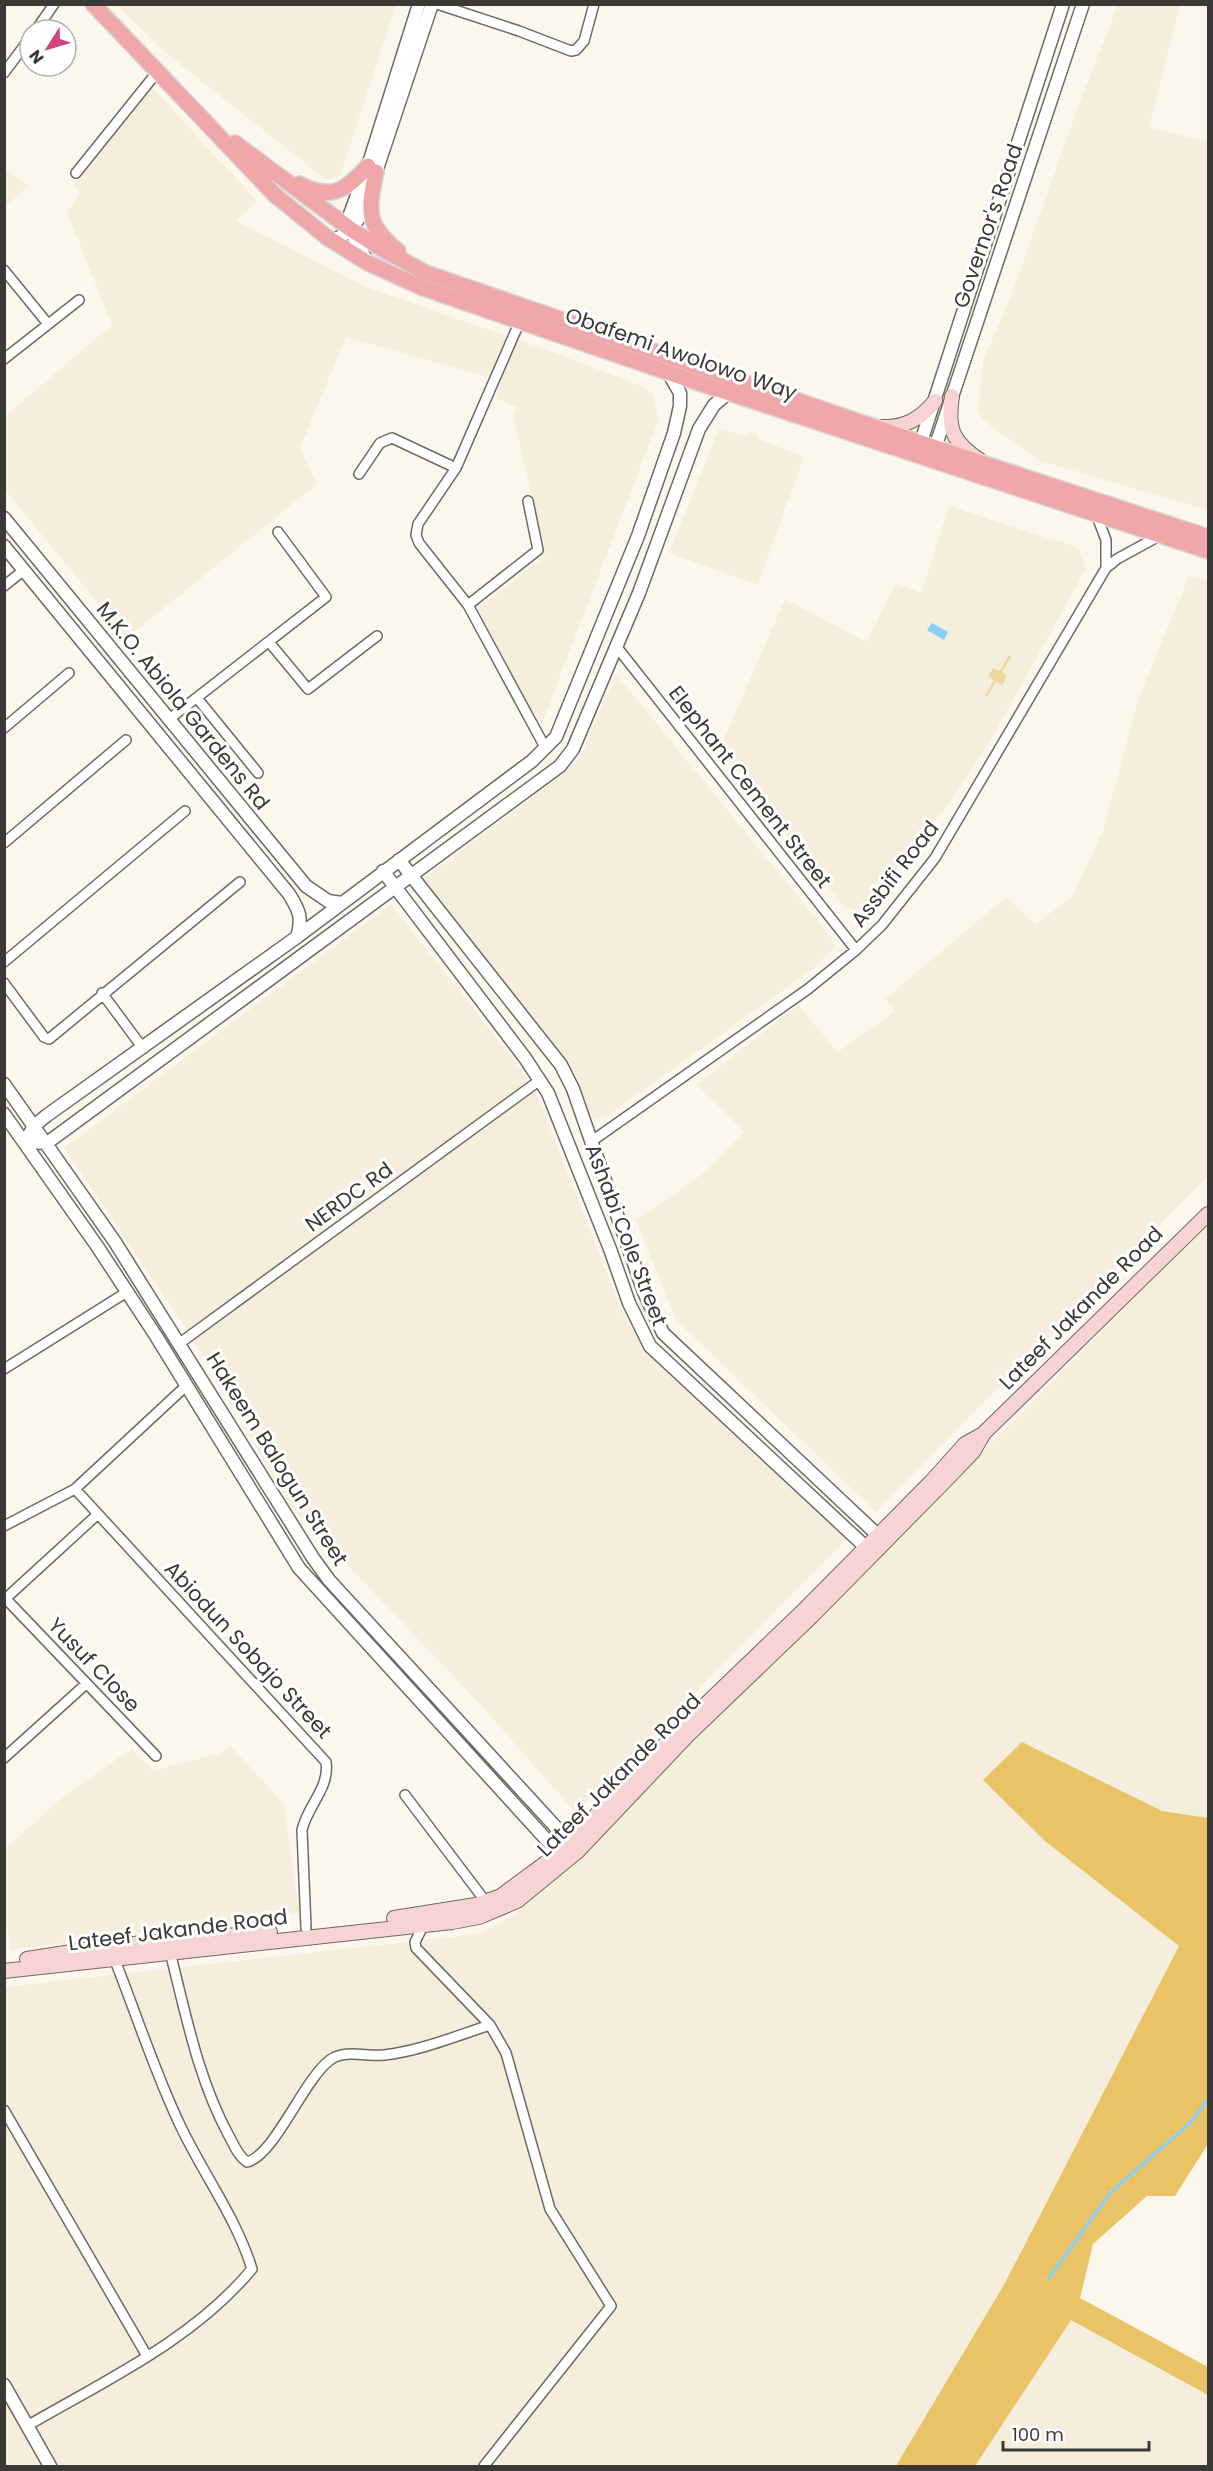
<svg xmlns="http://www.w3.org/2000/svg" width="1213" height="2471" font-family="Poppins,sans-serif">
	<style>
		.built { fill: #f6eedc }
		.green { fill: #efd7a0 }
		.forest { fill: #e9c366 }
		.water { fill: #87d0fc }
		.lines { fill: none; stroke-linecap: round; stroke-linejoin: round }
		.stream { stroke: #87d0fc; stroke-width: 3 }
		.minor-casing { stroke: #6f6b62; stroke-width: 12 }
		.tertiary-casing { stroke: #6f6b62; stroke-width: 15 }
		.secondary-casing { stroke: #6f6b62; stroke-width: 16 }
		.primary-casing { stroke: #d8d7d7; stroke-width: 18 }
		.minor { stroke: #fff; stroke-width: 9 }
		.tertiary { stroke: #fff; stroke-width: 12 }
		.secondary { stroke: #f8d3d4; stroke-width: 14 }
		.primary { stroke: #f0a7a9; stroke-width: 15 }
		.labels { text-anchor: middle; stroke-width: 6; stroke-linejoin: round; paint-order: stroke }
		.street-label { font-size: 21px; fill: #3b3935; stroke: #fff }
	</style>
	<rect width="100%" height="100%" fill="#fcf7ed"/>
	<!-- built -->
	<path class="built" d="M 117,5 L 396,5 L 340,176 L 326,180 L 166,53 Z
		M 1118,5 L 1180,5 L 1149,127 L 1208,142 L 1208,510 L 1040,461 L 984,421 L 978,411 L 983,361 L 1011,296 L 1077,109 Z
		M 152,87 L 257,201 L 236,221 L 366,287 L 545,349 L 644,387 L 653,394 L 659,419 L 541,726 L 477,612 L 478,608 L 545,556 L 513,415 L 517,407 L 496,398 L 502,381 L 346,337 L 300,448 L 317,484 L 127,638 L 5,490 L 4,417 L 112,325 L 67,212 L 80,193 L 74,183 Z
		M 4,169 L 29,185 L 5,207 L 4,206 Z
		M 719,429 L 746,436 L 752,431 L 757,433 L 759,440 L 804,456 L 758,585 L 669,553 Z
		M 949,506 L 1079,548 L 1086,569 L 993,736 L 950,802 L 863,910 L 844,907 L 771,817 L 772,814 L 720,748 L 785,599 L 866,642 L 896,583 L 921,593 Z
		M 1189,576 L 1208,581 L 1208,1176 L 876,1512 L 676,1320 L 636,1220 L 704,1173 L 744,1132 L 696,1085 L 798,1005 L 838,1052 L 895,1011 L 885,999 L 1006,897 L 1035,924 L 1072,897 L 1103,831 L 1138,700 Z
		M 616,674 L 831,937 L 835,948 L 810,971 L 607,1116 L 593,1120 L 571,1071 L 423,879 L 554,781 L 581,756 Z
		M 391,904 L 520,1068 L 538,1097 L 622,1312 L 645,1350 L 847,1539 L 576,1813 L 478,1702 L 291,1506 L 184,1325 L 64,1148 Z
		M 1208,1225 L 1208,1818 L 1162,1811 L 1022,1743 L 984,1780 L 1045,1841 L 1179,1946 L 1005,2283 L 896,2466 L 5,2466 L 4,1987 L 478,1934 L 512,1917 L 560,1876 Z
		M 230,1745 L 284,1804 L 299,1912 L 10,1950 L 5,1916 L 5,1849 L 66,1794 L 132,1749 L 153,1771 L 220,1753 Z
		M 1071,2319 L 1208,2395 L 1208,2466 L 975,2466 Z"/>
	<!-- green -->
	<path class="green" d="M 1009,655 L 1011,657 L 1002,672 L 1007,676 L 1002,685 L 996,682 L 987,697 L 985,696 L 994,680 L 988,677 L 993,668 L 1000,671 Z"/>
	<!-- forest -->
	<path class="forest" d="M 1022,1742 L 1162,1811 L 1208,1818 L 1208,2144 L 1175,2196 L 1147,2196 L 1093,2244 L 1080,2298 L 1208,2367 L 1208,2395 L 1071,2320 L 975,2466 L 896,2466 L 1005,2283 L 1179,1946 L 1045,1841 L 983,1780 Z"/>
	<!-- water -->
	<path class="water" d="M 932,623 L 948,632 L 944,640 L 927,630 Z"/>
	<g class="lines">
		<!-- stream -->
		<path class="stream" d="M 1049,2278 L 1111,2192 L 1191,2122 L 1208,2099"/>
		<!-- minor casing -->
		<g class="minor-casing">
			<path id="minor" d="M 437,4 L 519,31 L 571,51 L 576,50 L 584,41 L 594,4
				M 36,30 L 54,4
				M 4,73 L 30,38
				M 76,173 L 158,71
				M 4,270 L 48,324
				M 520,321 L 456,468 L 418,524 L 416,535 L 419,543 L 468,605 L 546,749
				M 4,359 L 79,300
				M 359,474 L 380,443 L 392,438 L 456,468
				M 1096,514 L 1106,540 L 1106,568
				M 4,586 L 24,570
				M 468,605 L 538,550 L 528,501
				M 269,642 L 308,689 L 377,636
				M 616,646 L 856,950
				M 197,698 L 258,773
				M 168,720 L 326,597 L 278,532
				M 4,728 L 69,673
				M 4,843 L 126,740
				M 4,962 L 185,811
				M 4,983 L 44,1037 L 49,1039 L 240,882
				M 102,993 L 142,1047
				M 592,1141 L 808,989 L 856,950 L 882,925 L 935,858 L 1106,568 L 1117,559 L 1159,536
				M 180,1343 L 540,1080
				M 4,1369 L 127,1292
				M 75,1489 L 326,1762 C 330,1788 307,1806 302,1830 L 306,1928
				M 4,1526 L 75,1489 L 187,1385
				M 6,1599 L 156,1756
				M 4,1600 L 98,1514
				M 4,1758 L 86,1684
				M 405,1795 L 486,1902
				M 424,1924 L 415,1942 L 416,1948 L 490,2025 L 506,2053 L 550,2209 L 611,2306 L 484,2466
				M 170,1952 C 186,2015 198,2079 229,2136 C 234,2145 238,2156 247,2162 C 274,2156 304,2079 330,2060 C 345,2049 367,2057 384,2055 C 420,2051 456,2036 490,2025
				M 4,2110 L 147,2356
				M 27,2426 C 106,2380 193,2340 252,2269 C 236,2217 203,2174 180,2125 C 155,2073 136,2013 114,1958"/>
		</g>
		<!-- tertiary casing -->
		<g class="tertiary-casing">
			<path id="tertiary" d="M 333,240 C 346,236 357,223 363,211 L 432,4
				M 368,263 L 349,228 L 350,214 L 368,166 L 419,4
				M 918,451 L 1063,4
				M 933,454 L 1083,4
				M 4,518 L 306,886 L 328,901 L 342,903
				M 4,546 L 289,894 C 299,910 303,918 297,937
				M 399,860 L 561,1065 L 573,1089 L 644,1292 L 663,1333 L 884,1541
				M 383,871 L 525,1058 L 548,1093 L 610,1249 L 629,1303 L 650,1346 L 872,1553
				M 4,1084 L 115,1242 L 313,1558 L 329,1580 L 575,1848
				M 4,1114 L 97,1246 L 156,1336 L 299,1568 L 564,1859
				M 25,1142 L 47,1143 L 560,766 L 573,749 L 639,593 L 699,429 L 714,405 L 728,393
				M 25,1142 L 34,1126 L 46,1116 L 297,937 L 532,761 L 556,737 L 638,536 L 674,433 L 680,406 L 680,393 L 668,372
				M 4,2385 L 50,2466"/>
		</g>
		<!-- secondary casing -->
		<g class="secondary-casing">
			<path id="secondary" d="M 952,396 C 947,429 952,442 981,461
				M 881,427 C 905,428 920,419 935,401
				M 394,1918 L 476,1905 L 501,1896 L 559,1853 L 681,1728 L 805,1609 L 931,1482 L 965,1444 L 983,1434
				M 27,1959 L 110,1946 L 270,1932
				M 4,1971 L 452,1922 L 479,1917 L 517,1901 L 578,1851 L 688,1735 L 812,1616 L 944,1482 L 973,1452 L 984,1433 L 1208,1214"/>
		</g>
		<!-- primary casing -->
		<g class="primary-casing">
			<path id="primary" d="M 93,4 L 276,196 L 328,238 L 368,263 L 423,288 L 699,383 L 1208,551
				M 235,143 L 349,228 L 380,248 L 426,273 L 921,443 L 1208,537
				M 376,172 C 368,211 365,224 398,251
				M 299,184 C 331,201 345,191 368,166"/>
		</g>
		<!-- minor -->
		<use href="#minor" class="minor"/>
		<!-- tertiary -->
		<use href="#tertiary" class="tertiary"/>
		<!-- secondary -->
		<use href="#secondary" class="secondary"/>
		<!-- primary -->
		<use href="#primary" class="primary"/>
	</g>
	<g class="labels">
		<!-- street labels -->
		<g class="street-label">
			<text transform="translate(988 226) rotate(-71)" y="7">Governor's Road</text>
			<text transform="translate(681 354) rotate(19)" y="7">Obafemi Awolowo Way</text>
			<text transform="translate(183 706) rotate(51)" y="7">M.K.O. Abiola Gardens Rd</text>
			<text transform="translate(750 787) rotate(52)" y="7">Elephant Cement Street</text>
			<text transform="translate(895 874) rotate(-52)" y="7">Assbifi Road</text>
			<text transform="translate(349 1197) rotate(-36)" y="7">NERDC Rd</text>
			<text transform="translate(626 1235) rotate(69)" y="7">Ashabi Cole Street</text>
			<text transform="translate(1081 1308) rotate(-45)" y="7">Lateef Jakande Road</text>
			<text transform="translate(277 1459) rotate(58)" y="7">Hakeem Balogun Street</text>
			<text transform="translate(248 1650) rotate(47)" y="7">Abiodun Sobajo Street</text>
			<text transform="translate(94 1665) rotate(46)" y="7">Yusuf Close</text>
			<text transform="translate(619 1775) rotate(-45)" y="7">Lateef Jakande Road</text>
			<text transform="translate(178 1930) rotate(-7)" y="7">Lateef Jakande Road</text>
		</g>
	</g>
	<!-- border -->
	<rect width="1213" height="2471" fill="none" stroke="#3b3935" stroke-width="12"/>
	<!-- north arrow -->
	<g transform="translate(48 48) rotate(233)"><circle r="28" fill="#ffffff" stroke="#b1b0ae" stroke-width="1.5"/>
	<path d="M0-4.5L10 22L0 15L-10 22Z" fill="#cc4481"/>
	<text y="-9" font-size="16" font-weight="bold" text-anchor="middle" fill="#3b3935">N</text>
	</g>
	<!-- scale -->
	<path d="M1003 2441v9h146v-9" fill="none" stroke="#3b3935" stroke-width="3"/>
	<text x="1012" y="2441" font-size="18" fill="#3b3935" stroke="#ffffff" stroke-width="4.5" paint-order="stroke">100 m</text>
</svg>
